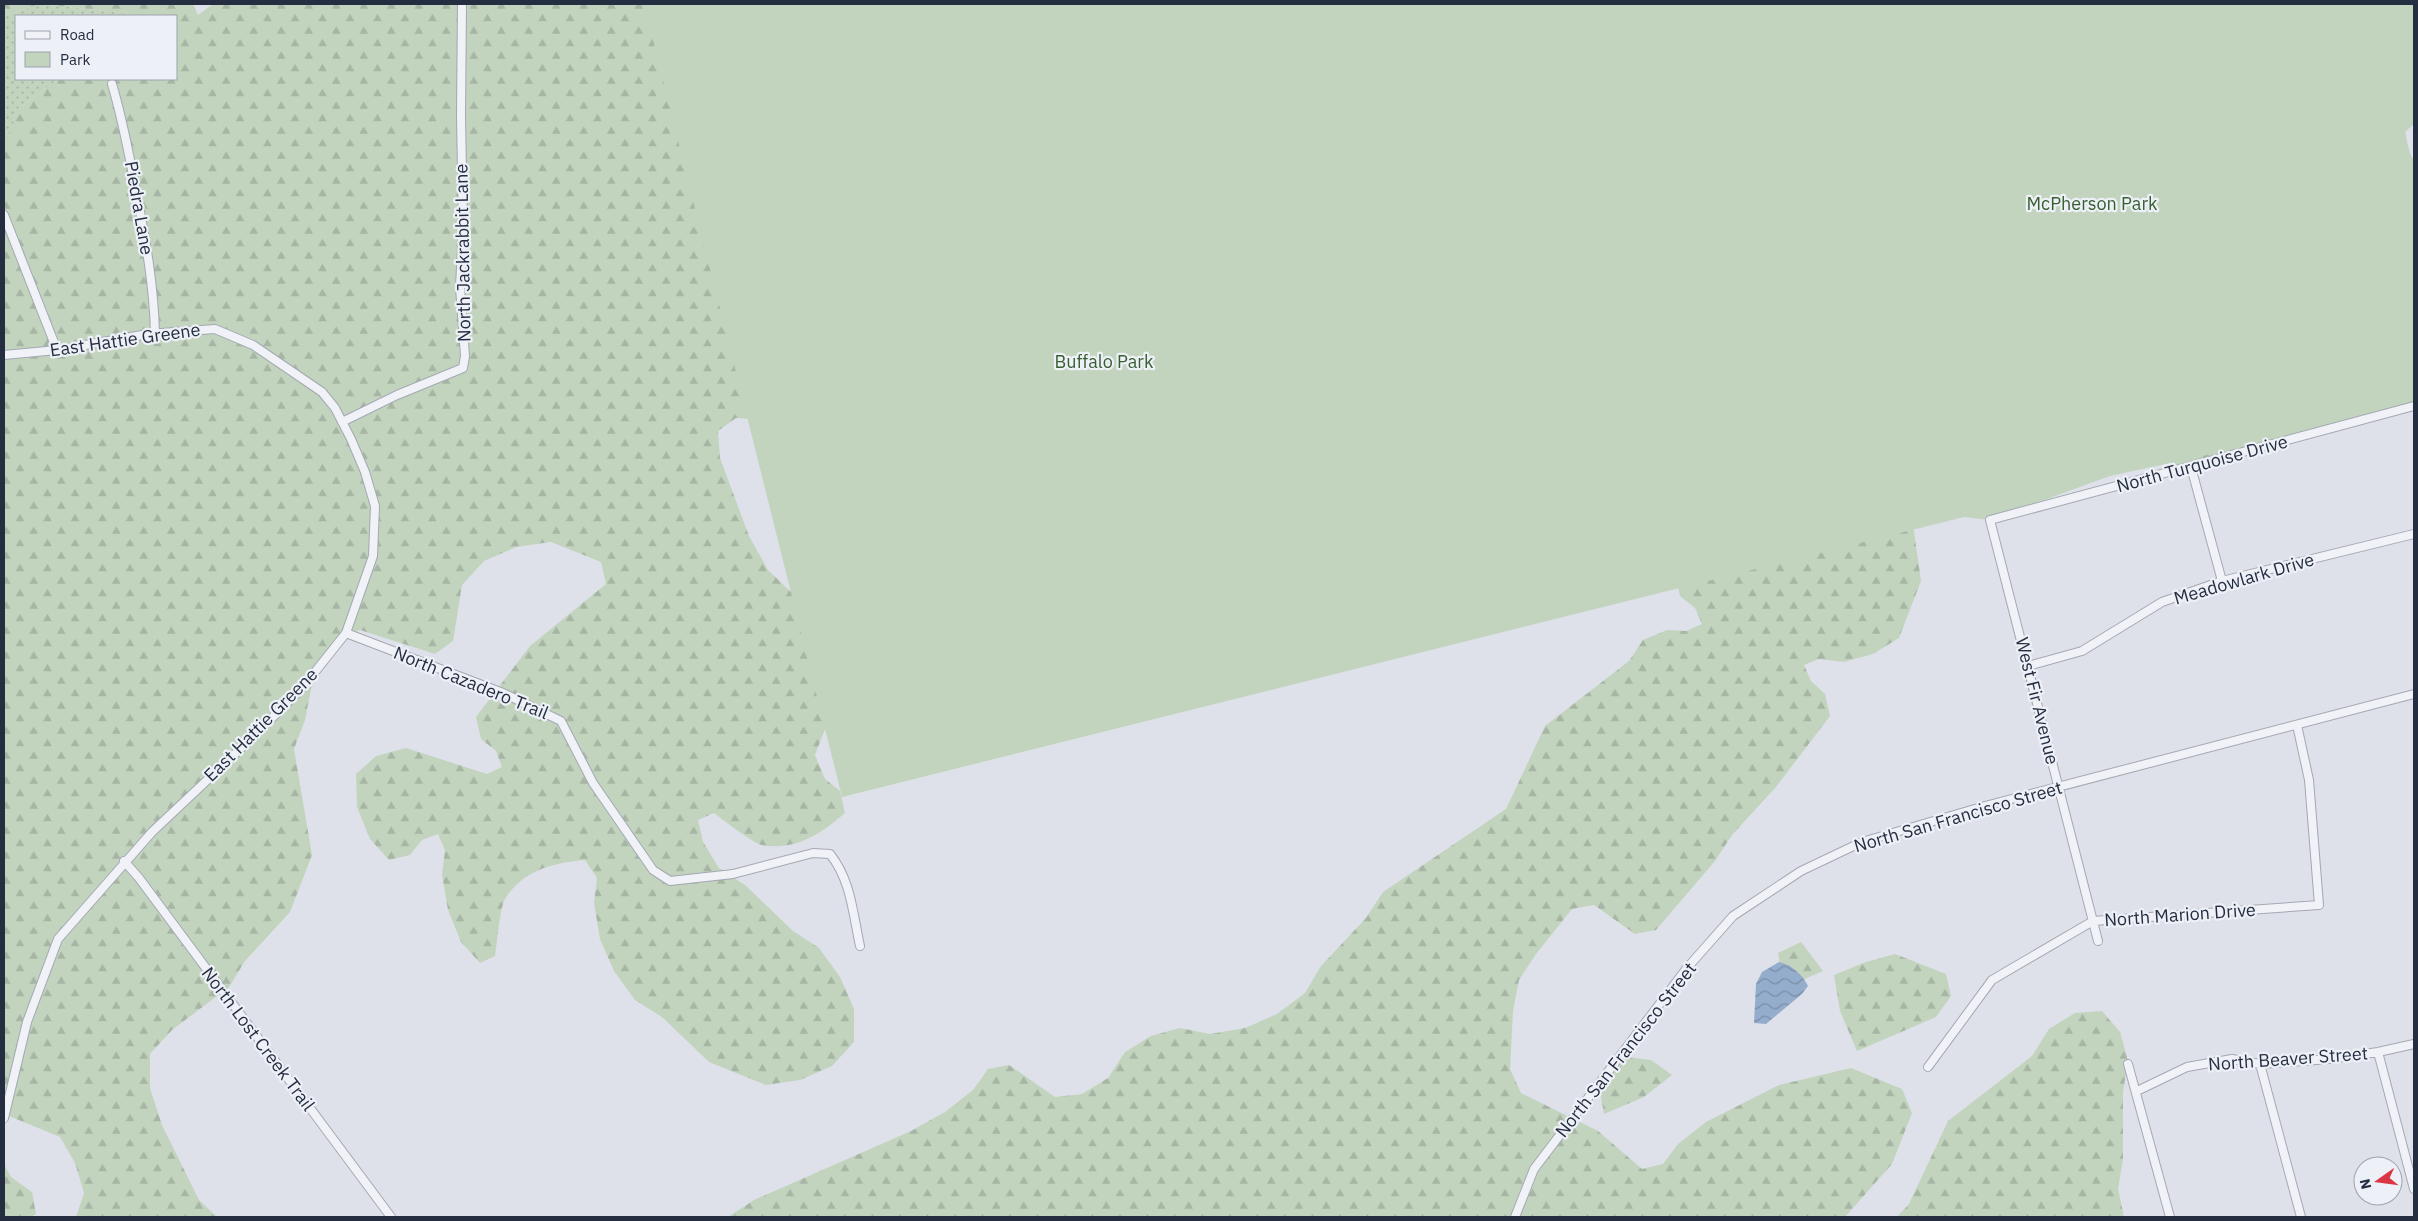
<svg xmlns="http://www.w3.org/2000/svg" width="2418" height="1221" font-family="'IBM Plex Sans',sans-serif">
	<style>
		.grass { fill: url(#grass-dots) }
		.forest { fill: url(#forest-firs) }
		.green { fill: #c2d4be }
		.water { fill: url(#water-waves) }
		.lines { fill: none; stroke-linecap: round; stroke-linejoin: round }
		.street-casing { stroke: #a3a8b3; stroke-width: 10 }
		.street { stroke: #f1f2f7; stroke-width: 8 }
		.labels { text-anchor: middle; stroke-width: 4.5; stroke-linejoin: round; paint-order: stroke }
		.park-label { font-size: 18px; fill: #375e31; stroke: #edf0f6 }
		.street-label { font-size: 18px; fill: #252e41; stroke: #edf0f6 }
	</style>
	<defs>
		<pattern id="grass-dots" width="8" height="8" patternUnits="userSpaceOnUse" patternTransform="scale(1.25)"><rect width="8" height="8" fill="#c2d4be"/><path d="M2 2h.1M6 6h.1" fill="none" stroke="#a7b6a4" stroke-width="1.8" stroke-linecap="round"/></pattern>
		<pattern id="forest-firs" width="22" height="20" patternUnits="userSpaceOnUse" patternTransform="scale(1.25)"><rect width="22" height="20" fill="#c2d4be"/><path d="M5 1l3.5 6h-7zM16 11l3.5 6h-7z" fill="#a7b6a4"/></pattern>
		<pattern id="water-waves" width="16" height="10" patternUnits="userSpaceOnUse" patternTransform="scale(1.25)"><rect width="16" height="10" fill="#95adcc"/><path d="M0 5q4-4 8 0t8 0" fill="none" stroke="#798da7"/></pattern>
	</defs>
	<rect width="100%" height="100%" fill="#dee1e9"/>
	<!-- grass -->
	<path class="grass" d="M 39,4 L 127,13 L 129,16 L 16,16 L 16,79 L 59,79 L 19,108 L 8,137 L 4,140 L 4,16 Z"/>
	<!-- forest -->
	<path class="forest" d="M 4,4 L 39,4 L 4,16 Z
		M 39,4 L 193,4 L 198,15 L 213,4 L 660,4 L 851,425 L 736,418 L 718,431 L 720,458 L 749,536 L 768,570 L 792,593 L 835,703 L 815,755 L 825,779 L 840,791 L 845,813 C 821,834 795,851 762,845 C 753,843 723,820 714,813 L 698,820 L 703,842 L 719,868 L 745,885 L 793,931 L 819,948 L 840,977 L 854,1009 L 854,1042 L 832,1066 L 800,1080 L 766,1085 L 709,1062 L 662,1017 L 635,1000 L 614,971 L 600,939 L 594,903 L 597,878 L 585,860 C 553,863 523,870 505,899 C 500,907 497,944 495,956 L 480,963 L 461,942 L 448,910 L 442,875 L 445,850 L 438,834 L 422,840 L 410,855 L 389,860 L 370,839 L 357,807 L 356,774 L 376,756 L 406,748 L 487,774 L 502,767 L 496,751 L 481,739 L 476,717 L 530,646 L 606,584 L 601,562 L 551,542 L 516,547 L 484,561 L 462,585 L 453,641 L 435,654 L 360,630 L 336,640 L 311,689 L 305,720 L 294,749 L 312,855 L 290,912 L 245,961 L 229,987 L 172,1030 L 150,1054 L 150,1088 L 162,1125 L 199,1200 L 217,1217 L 76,1217 L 84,1193 L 75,1163 L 60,1137 L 9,1116 L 4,1120 L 4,140 L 8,136 L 19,108 L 59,79 L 176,79 L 176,16 L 129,16 L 127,13 Z
		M 2414,4 C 2409,56 2393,114 2414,164 L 2292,433 L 2216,462 L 2181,467 L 2124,444 L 1907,482 L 1921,581 L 1899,638 L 1873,654 L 1844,662 L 1819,659 L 1804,665 L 1811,681 L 1825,694 L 1830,716 L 1776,787 L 1732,835 L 1715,861 L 1656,930 L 1635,934 L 1594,905 L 1572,909 L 1536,954 L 1519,980 L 1513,1011 L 1510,1069 L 1521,1093 L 1598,1131 L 1642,1169 L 1663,1164 L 1678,1144 L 1706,1122 L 1779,1085 L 1851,1068 L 1902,1089 L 1912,1113 L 1892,1164 L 1845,1217 L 728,1217 L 754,1200 L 911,1131 L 945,1112 L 973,1090 L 988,1069 L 1009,1065 L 1055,1097 L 1082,1094 L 1108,1078 L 1125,1052 L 1151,1036 L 1180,1028 L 1210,1034 L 1245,1028 L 1277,1014 L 1305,993 L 1321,966 L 1366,918 L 1383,892 L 1506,809 L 1545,726 L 1629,661 L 1643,640 L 1667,630 L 1686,631 L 1702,624 L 1695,608 L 1680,596 L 1675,574 Z
		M 1801,942 L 1823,971 L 1784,988 L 1778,953 Z
		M 1895,954 L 1946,974 L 1951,996 L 1936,1017 L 1857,1051 L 1840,1011 L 1834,975 L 1866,962 Z
		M 2102,1011 L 2120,1032 L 2128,1061 L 2123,1092 L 2123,1159 L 2118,1189 L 2124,1217 L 1897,1217 L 1909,1204 L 1948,1121 L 2032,1056 L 2049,1029 L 2075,1013 Z
		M 1626,1057 L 1651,1060 L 1672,1075 L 1644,1097 L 1604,1114 L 1598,1079 Z
		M 4,1164 L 11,1177 L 32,1192 L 36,1214 L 31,1217 L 4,1217 Z"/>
	<!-- green -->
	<path class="green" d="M 644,4 L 2414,4 L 2414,124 L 2398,138 L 2414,160 L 2414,406 L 2341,426 L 2110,476 L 1990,520 L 1964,517 L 842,797 Z"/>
	<!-- water -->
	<path class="water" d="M 1779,962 C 1792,965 1802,974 1808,986 L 1802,994 L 1766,1024 L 1754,1023 L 1756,984 L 1762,972 Z"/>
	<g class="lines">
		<!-- street casing -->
		<g class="street-casing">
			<path id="street" d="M 112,84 C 123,121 130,158 137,196 C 146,242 154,287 155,334
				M 4,215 L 57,350
				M 4,355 L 57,350 L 148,334 L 215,329 L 253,345 L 322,392 L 335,408 L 351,439 L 365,472 L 375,506 L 373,556 L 346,633 L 303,687 L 254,736 L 152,832 L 58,939 L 27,1022 L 4,1118
				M 342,422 L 397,395 L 463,368 L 465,356 L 460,287 L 463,229 L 461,116 L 462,4
				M 2191,467 L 2222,581
				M 346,633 L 503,693 L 561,721 L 593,783 L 653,870 L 670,881 L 733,874 L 813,853 L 830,854 C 851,880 853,914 860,946
				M 2028,666 L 2082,651 L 2162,602 L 2222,581 L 2414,534
				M 124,861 L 139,878 L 391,1217
				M 2098,941 L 1990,520 L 2414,406
				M 2378,1052 L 2414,1189
				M 2128,1064 L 2170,1217
				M 2260,1064 L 2301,1217
				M 1928,1067 L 1992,980 L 2093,921 L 2319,905 L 2309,780 L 2297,725
				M 2137,1091 L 2187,1067 L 2232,1059 L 2260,1064 L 2330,1059 L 2378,1052 L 2414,1044
				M 1515,1217 L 1534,1169 L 1687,968 L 1733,916 L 1801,871 L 1862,842 L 1985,806 L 2414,694"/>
		</g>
		<!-- street -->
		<use href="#street" class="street"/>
	</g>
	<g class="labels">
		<!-- park labels -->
		<g class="park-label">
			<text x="2092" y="210">McPherson Park</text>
			<text x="1104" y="368">Buffalo Park</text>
		</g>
		<!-- street labels -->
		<g class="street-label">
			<text transform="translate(139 208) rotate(80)" y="6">Piedra Lane</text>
			<text transform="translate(463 253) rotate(-91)" y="6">North Jackrabbit Lane</text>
			<text transform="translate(125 340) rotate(-8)" y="6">East Hattie Greene</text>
			<text transform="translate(2202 464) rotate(-15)" y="6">North Turquoise Drive</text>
			<text transform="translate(2244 579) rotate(-16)" y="6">Meadowlark Drive</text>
			<text transform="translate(471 683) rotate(22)" y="6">North Cazadero Trail</text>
			<text transform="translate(2037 701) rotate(76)" y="6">West Fir Avenue</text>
			<text transform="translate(261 725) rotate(-45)" y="6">East Hattie Greene</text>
			<text transform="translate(1958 817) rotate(-16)" y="6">North San Francisco Street</text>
			<text transform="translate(2180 915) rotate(-4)" y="6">North Marion Drive</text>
			<text transform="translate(258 1039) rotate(53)" y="6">North Lost Creek Trail</text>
			<text transform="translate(1626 1050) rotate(-52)" y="6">North San Francisco Street</text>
			<text transform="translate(2288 1059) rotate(-4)" y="6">North Beaver Street</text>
		</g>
	</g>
	<!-- border -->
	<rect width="2418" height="1221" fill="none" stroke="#252e41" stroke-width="10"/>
	<!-- legend -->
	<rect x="15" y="15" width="162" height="65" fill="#edf0f6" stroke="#9da2ae"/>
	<rect x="25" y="31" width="25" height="8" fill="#f1f2f7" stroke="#9da2ae"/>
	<text x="60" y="40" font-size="15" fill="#252e41">Road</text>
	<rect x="25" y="52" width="25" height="15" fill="#c2d4be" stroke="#9da2ae"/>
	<text x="60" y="65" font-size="15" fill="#252e41">Park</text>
	<!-- north arrow -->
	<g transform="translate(2378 1181) rotate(256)"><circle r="24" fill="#edf0f6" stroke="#9da2ae"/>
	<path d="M0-4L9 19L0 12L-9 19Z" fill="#da3645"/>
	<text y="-8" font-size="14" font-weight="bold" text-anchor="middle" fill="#252e41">N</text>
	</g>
</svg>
